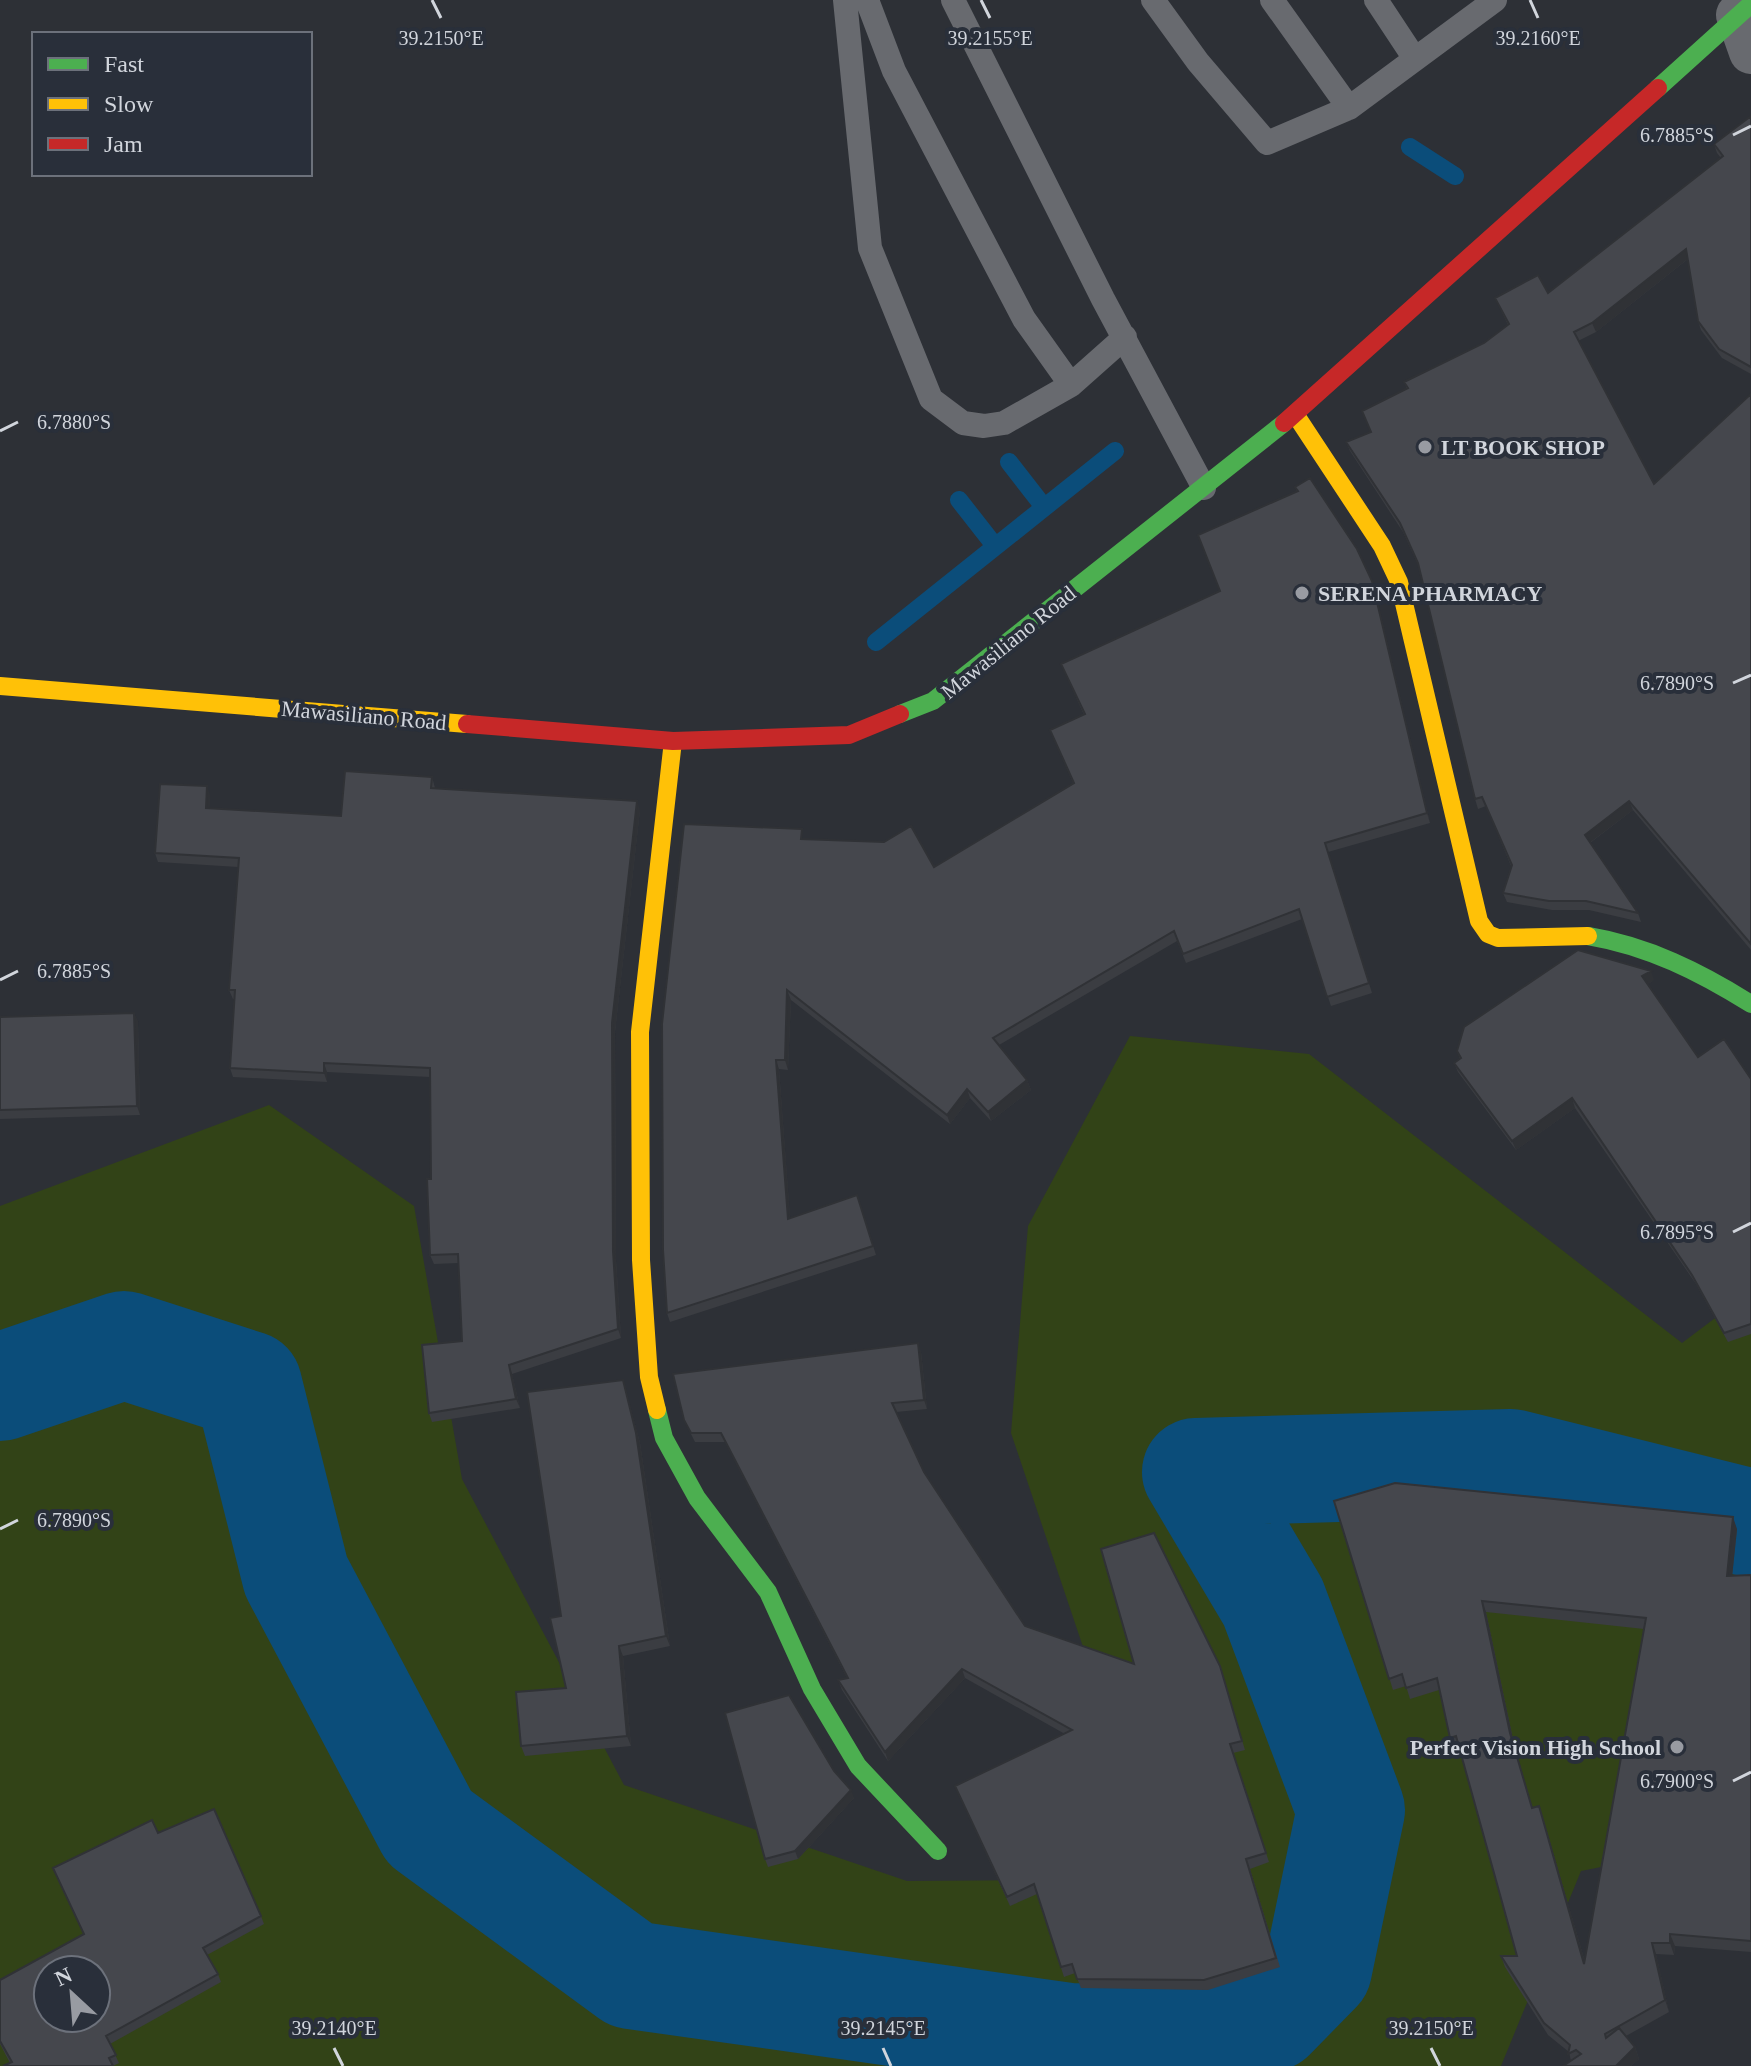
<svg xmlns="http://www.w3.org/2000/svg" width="1751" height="2066" font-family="Georgia,serif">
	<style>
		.green { fill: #324317; fill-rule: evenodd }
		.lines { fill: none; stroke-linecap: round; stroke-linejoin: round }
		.stream { stroke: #0b4d7a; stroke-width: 18 }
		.river { stroke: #0b4d7a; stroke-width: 108 }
		.lane { stroke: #686a6f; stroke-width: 24 }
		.street { stroke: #686a6f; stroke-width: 44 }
		.fast { stroke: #4caf50; stroke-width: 18 }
		.slow { stroke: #ffc107; stroke-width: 18 }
		.jam { stroke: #c62828; stroke-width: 18 }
		.wall { fill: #3b3d42; fill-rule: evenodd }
		.shaded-wall { fill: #303236 }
		.building { fill: #45474d; stroke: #303236; stroke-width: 2; fill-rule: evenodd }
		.ticks { fill: none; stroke: #d1d5dc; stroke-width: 3 }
		.poi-dot { fill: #989ba2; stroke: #292f3a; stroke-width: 3 }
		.labels { text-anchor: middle; stroke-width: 8; stroke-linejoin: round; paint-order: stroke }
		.poi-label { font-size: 22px; font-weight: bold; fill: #d1d5dc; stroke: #292f3a; text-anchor: start }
		.street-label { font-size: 22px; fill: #d1d5dc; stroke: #292f3a }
		.ticks-label { font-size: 20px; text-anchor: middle; fill: #d1d5dc; stroke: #292f3a; stroke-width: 8; stroke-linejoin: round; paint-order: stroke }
	</style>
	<rect width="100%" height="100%" fill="#2d3036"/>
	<!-- green -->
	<path class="green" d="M 1130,1036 L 1309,1054 L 1682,1343 L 1751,1291 L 1751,1837 L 1581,1871 L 1501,2066 L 0,2066 L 0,1206 L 269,1105 L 414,1206 L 462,1479 L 624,1785 L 907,1881 L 1053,1880 L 1109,1724 L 1011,1433 L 1028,1226 ZM 48,1970 L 96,1970 L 96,2018 L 48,2018 Z"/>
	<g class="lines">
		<!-- stream -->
		<path class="stream" d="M 1410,147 L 1455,176
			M 1009,462 L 1044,507
			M 959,500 L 995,546
			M 876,642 L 1115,451"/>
		<!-- river -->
		<path class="river" d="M 0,1387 L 124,1345 L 248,1385 L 296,1576 L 429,1827 L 631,1975 L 1069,2037 L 1212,2039 L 1271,2017 L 1318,1969 L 1351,1810 L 1273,1602 L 1196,1472 L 1511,1463 L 1751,1523"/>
		<!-- lane -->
		<path class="lane" d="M 845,0 L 870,248 L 931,399 L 963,423 L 984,426 L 1004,423 L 1071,385
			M 867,0 L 894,71 L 1024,319 L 1071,385 L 1125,337
			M 953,0 L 1103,299 L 1204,488
			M 1153,0 L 1198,62 L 1267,143 L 1349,108 L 1495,0
			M 1272,0 L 1349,108
			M 1376,0 L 1415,59"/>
		<!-- street -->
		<path class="street" d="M 1738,15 L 1751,52"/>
		<!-- fast -->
		<path class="fast" d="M 1658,88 L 1751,4
			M 900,714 L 933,701 L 1284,423
			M 1588,936 C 1648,946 1700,972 1751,1004
			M 657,1410 L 664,1438 L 697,1498 L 768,1592 L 812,1689 L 858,1766 L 938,1851"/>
		<!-- slow -->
		<path class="slow" d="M 1295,414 L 1382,546 L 1399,582 L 1479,921 L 1488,934 L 1498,938 L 1588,936
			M 0,686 L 467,724
			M 657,1410 L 649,1377 L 641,1260 L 640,1032 L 673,741"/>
		<!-- jam -->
		<path class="jam" d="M 1284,423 L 1658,88
			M 467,724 L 673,741 L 849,735 L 900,714"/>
	</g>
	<!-- wall -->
	<path class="wall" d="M 1751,116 L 1751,374 L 1722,358 L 1701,330 L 1698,321 L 1688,259 L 1596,332 L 1578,341 L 1654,484 L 1751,394 L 1751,950 L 1633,810 L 1590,843 L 1638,913 L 1641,922 L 1589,910 L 1552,910 L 1507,902 L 1503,893 L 1511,866 L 1486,806 L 1478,809 L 1475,799 L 1419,567 L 1403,532 L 1350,451 L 1346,442 L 1370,432 L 1407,389 L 1404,382 L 1484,343 L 1508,325 L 1495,298 L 1548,293 L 1721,158 L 1717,153 L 1714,144 Z
		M 1295,487 L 1372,581 L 1375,591 L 1430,823 L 1328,852 L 1372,993 L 1331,1006 L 1302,919 L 1186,963 L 1177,941 L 999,1045 L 1027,1080 L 1031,1090 L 991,1121 L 970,1098 L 950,1124 L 791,1000 L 788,1070 L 779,1069 L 790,1218 L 857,1195 L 876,1255 L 670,1322 L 667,1313 L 805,840 L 934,867 L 1073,783 L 1050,730 L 1084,715 L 1061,664 L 1220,591 L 1297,492 Z
		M 432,777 L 435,788 L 640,810 L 615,1032 L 616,1260 L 621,1338 L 512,1374 L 520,1408 L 432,1422 L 429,1413 L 462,1341 L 458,1263 L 434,1264 L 430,1255 L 430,1077 L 327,1072 L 327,1082 L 233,1077 L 230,1068 L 234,999 L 233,999 L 229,990 L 238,867 L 158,862 L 155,853 L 210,795 L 209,809 L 341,816 Z
		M 1654,980 L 1648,984 L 1698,1057 L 1751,1079 L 1751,1334 L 1728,1342 L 1696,1284 L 1575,1108 L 1516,1150 L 1458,1072 L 1454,1063 L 1460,1059 L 1457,1051 Z
		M 0,1017 L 138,1021 L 140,1115 L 0,1119 Z
		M 921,1352 L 927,1409 L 896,1412 L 924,1472 L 1025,1626 L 1134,1664 L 1223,1676 L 1245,1750 L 1233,1753 L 1269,1862 L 1250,1869 L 1280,1967 L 1208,1990 L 1081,1988 L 1075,1973 L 1064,1977 L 1037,1894 L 1010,1906 L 955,1786 L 1065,1734 L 965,1678 L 888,1761 L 842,1690 L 838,1680 L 847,1678 L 725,1442 L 695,1442 L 684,1420 Z
		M 623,1380 L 640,1443 L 670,1646 L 623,1656 L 631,1746 L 525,1756 L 521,1746 L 566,1688 Z
		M 1334,1501 L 1737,1529 L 1732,1576 L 1751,1575 L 1751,1952 L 1675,1946 L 1674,1955 L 1656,1954 L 1669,2012 L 1626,2036 L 1635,2047 L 1639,2059 L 1631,2066 L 1563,2066 L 1571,2061 L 1569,2052 L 1548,2035 L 1505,1967 L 1501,1956 L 1517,1956 L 1459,1748 L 1454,1749 L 1450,1738 L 1439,1690 L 1410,1699 L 1406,1686 L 1393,1690 ZM 1486,1612 L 1644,1629 L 1585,1962 L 1543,1818 L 1539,1806 L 1532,1808 L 1514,1744 Z
		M 834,1771 L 854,1798 L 798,1859 L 768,1867 L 765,1859 Z
		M 158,1833 L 261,1916 L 264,1924 L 207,1955 L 218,1974 L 221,1982 L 110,2044 L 119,2063 L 113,2066 L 10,2063 L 0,2044 L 0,1980 L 84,1935 L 53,1868 Z"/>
	<!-- shaded-wall -->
	<path class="shaded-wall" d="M 1686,249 L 1689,258 L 1596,332 L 1592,323 Z
		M 1372,581 L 1375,591 L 1430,823 L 1427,813 Z
		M 207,786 L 210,795 L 209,818 L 206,808 Z
		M 637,801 L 640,810 L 615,1032 L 616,1260 L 621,1338 L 618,1329 L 613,1251 L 612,1023 Z
		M 1629,801 L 1633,810 L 1588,844 L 1585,835 Z
		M 1651,971 L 1654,980 L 1646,986 L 1642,976 Z
		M 787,990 L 791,1000 L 788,1070 L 785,1060 Z
		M 134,1013 L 138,1021 L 140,1115 L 137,1106 Z
		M 776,1060 L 779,1069 L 791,1228 L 788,1219 Z
		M 324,1063 L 327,1072 L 327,1082 L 324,1073 Z
		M 1027,1080 L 1031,1090 L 991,1121 L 988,1112 Z
		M 967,1089 L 970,1098 L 950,1124 L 947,1115 Z
		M 1572,1098 L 1575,1108 L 1516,1150 L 1512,1141 Z
		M 918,1343 L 921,1352 L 927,1409 L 924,1400 Z
		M 509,1365 L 512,1374 L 520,1408 L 516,1399 Z
		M 623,1380 L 640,1443 L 670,1646 L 666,1636 Z
		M 1733,1517 L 1737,1529 L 1731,1587 L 1727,1576 Z
		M 1482,1601 L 1486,1612 L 1514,1744 L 1536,1820 L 1510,1733 Z
		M 619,1646 L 623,1656 L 631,1746 L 627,1736 Z
		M 962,1669 L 965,1678 L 888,1761 L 885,1752 Z
		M 851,1790 L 854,1798 L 798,1859 L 795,1851 Z
		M 1539,1806 L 1543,1818 L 1589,1976 L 1584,1964 Z
		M 1670,1934 L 1675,1946 L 1674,1955 L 1670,1943 Z
		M 1652,1943 L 1656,1954 L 1669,2012 L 1665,2000 Z
		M 1635,2047 L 1639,2059 L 1631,2066 L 1616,2066 Z"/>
	<!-- building -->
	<path class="building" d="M 1751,116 L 1751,367 L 1719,349 L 1698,321 L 1686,249 L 1592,323 L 1574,332 L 1654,484 L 1751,394 L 1751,944 L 1629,801 L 1585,835 L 1638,913 L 1586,901 L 1549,901 L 1503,893 L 1512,865 L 1482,797 L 1475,799 L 1418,563 L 1400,523 L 1346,442 L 1371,432 L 1362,411 L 1408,388 L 1404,382 L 1484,343 L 1509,324 L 1495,298 L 1538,275 L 1548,293 L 1723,156 L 1714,144 Z
		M 1310,478 L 1357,549 L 1372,581 L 1427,813 L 1325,843 L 1369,983 L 1327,997 L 1299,909 L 1183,954 L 1174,931 L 993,1038 L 1027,1080 L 988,1112 L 967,1089 L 947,1115 L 787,990 L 785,1060 L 776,1060 L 788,1219 L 857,1195 L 873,1246 L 667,1313 L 663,1250 L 662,1024 L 684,824 L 802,829 L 801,839 L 884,842 L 911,826 L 934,867 L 1074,783 L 1050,730 L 1085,714 L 1061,664 L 1220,591 L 1198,535 L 1298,491 L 1295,487 Z
		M 345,771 L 432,777 L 431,788 L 637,801 L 612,1023 L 613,1251 L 618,1329 L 509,1365 L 516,1399 L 429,1413 L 422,1345 L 462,1341 L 458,1254 L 430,1255 L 427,1179 L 431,1179 L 430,1068 L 324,1063 L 324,1073 L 230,1068 L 235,990 L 229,990 L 239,858 L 155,853 L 160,784 L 207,786 L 206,808 L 341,816 Z
		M 1578,950 L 1651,971 L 1642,976 L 1698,1057 L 1724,1039 L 1751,1079 L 1751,1324 L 1724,1333 L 1692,1275 L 1572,1098 L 1512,1141 L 1454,1063 L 1461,1058 L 1457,1051 L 1464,1027 Z
		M 134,1013 L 137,1106 L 0,1110 L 0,1017 Z
		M 918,1343 L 924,1400 L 892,1403 L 924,1472 L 1025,1626 L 1134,1664 L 1101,1549 L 1154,1533 L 1220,1666 L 1242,1741 L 1230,1744 L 1266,1853 L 1246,1859 L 1276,1958 L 1204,1980 L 1077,1979 L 1072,1964 L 1061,1967 L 1034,1884 L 1007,1897 L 955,1786 L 1072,1730 L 962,1669 L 885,1752 L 838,1680 L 848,1678 L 721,1433 L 691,1433 L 684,1420 L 673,1374 Z
		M 623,1380 L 636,1433 L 666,1636 L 619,1646 L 627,1736 L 521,1746 L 516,1692 L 566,1688 L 550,1618 L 561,1616 L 527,1392 Z
		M 1395,1483 L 1733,1517 L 1727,1576 L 1751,1575 L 1751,1941 L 1670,1934 L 1670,1943 L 1652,1943 L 1665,2000 L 1605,2034 L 1606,2038 L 1619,2028 L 1635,2047 L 1616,2066 L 1563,2066 L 1581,2054 L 1576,2050 L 1568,2054 L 1570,2045 L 1544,2023 L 1501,1956 L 1517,1956 L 1456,1736 L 1450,1738 L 1437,1678 L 1406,1688 L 1402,1674 L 1389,1679 L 1334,1501 ZM 1482,1601 L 1646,1618 L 1584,1964 L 1539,1806 L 1532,1808 L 1510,1733 Z
		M 789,1695 L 834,1771 L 851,1790 L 795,1851 L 765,1859 L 725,1713 Z
		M 214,1809 L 261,1916 L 203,1948 L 218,1974 L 106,2036 L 116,2055 L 109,2058 L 113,2066 L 3,2066 L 12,2062 L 0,2041 L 0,1980 L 84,1934 L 53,1868 L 152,1820 L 158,1833 ZM 48,1970 L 96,1970 L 96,2018 L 48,2018 Z"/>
	<!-- ticks -->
	<path class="ticks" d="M 432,0 L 441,18M 981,0 L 990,18M 1530,0 L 1538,18M 1733,135 L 1751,126M 0,431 L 18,422M 1733,683 L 1751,675M 0,980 L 18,971M 1733,1232 L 1751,1223M 0,1529 L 18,1520M 1733,1781 L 1751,1772M 334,2048 L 343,2066M 883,2048 L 891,2066M 1431,2048 L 1440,2066"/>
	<!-- markers -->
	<g class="poi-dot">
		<circle cx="1425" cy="447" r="8"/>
		<circle cx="1302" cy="593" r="8"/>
		<circle cx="1677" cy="1747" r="8"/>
	</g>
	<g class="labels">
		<!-- poi labels -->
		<g class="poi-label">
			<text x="1441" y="455">LT BOOK SHOP</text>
			<text x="1318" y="601">SERENA PHARMACY</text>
			<text x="1661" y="1755" text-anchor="end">Perfect Vision High School</text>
		</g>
		<!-- street labels -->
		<g class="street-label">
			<text transform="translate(1008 642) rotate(-39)" y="8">Mawasiliano Road</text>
			<text transform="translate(364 715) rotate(5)" y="8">Mawasiliano Road</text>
		</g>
	</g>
	<g class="ticks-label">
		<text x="441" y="45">39.2150°E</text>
		<text x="990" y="45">39.2155°E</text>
		<text x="1538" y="45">39.2160°E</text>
		<text x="1677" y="142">6.7885°S</text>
		<text x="74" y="429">6.7880°S</text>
		<text x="1677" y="690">6.7890°S</text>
		<text x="74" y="978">6.7885°S</text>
		<text x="1677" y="1239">6.7895°S</text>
		<text x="74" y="1527">6.7890°S</text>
		<text x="1677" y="1788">6.7900°S</text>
		<text x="334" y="2035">39.2140°E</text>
		<text x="883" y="2035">39.2145°E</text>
		<text x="1431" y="2035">39.2150°E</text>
	</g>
	<!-- legend -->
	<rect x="32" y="32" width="280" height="144" fill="#292f3a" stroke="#6c717b" stroke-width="2"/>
	<rect x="48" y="58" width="40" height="12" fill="#4caf50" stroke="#6c717b" stroke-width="2"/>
	<text x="104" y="72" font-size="24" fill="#d1d5dc">Fast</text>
	<rect x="48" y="98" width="40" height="12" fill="#ffc107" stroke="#6c717b" stroke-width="2"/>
	<text x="104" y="112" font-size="24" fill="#d1d5dc">Slow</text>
	<rect x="48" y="138" width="40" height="12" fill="#c62828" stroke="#6c717b" stroke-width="2"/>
	<text x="104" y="152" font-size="24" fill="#d1d5dc">Jam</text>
	<!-- north arrow -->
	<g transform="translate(72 1994) rotate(334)"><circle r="38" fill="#292f3a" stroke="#6c717b" stroke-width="2"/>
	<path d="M0-6L14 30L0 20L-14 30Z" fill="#989ba2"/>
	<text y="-12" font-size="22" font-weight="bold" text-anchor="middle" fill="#d1d5dc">N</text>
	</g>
</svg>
